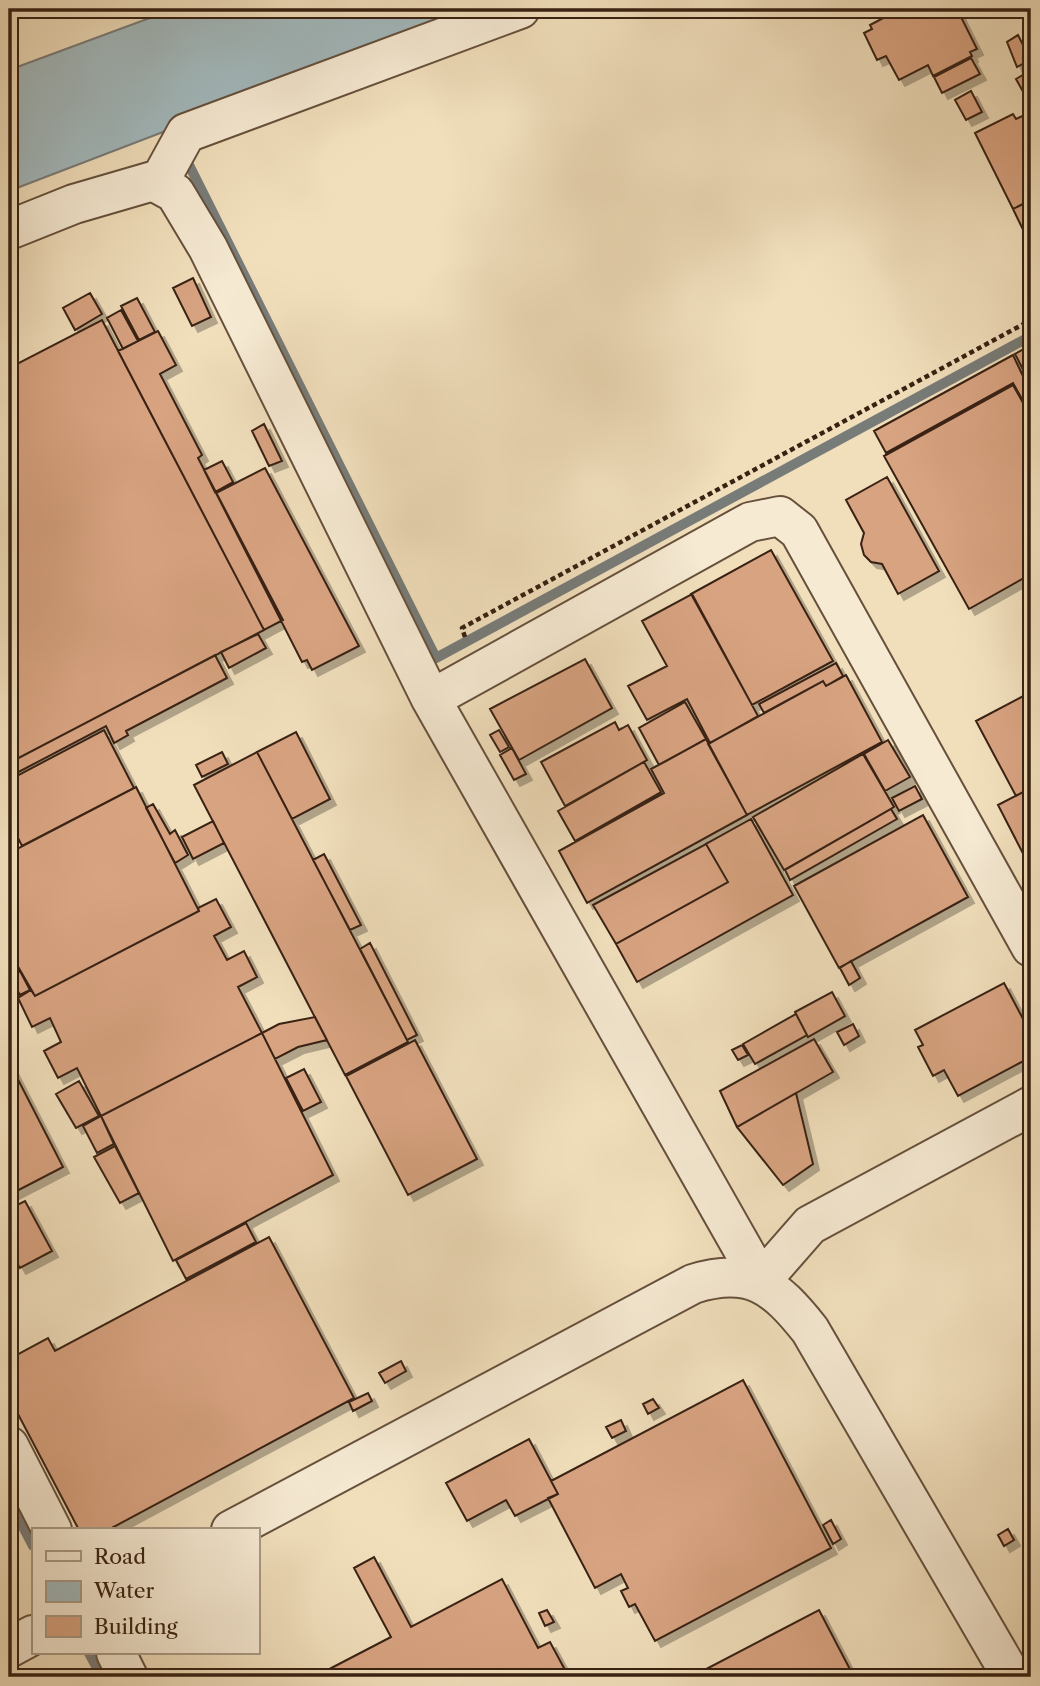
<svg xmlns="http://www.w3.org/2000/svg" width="1040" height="1686" font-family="'Libre Caslon Text',serif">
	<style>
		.water { fill: #a2b9bd; stroke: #787c79; stroke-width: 2 }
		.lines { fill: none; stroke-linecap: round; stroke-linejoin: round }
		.stream { stroke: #787c79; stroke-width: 10 }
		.building { fill: #d8a381; stroke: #382112; stroke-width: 2; filter: url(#shadow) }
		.minor-casing { stroke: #66503c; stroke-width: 42 }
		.path { stroke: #382112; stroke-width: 4.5; stroke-dasharray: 5 3.5; stroke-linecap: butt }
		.minor { stroke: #f6ead3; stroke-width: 38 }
	</style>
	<defs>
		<filter id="shadow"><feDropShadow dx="6" dy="6" stdDeviation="0" flood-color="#0004"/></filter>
	</defs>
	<rect width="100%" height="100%" fill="#f1dfbc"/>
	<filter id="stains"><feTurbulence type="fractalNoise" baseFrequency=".00286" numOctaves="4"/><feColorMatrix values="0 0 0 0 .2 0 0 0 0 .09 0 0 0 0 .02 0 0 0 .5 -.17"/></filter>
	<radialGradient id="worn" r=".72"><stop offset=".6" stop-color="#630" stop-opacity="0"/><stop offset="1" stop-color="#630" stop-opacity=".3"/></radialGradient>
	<!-- water -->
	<path class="water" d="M 174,9 L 484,9 L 9,191 L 9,70 Z"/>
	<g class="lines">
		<!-- stream -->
		<path class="stream" d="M 183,153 L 436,658 L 1031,336
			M 9,1500 L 33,1546
			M 89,1653 L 102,1677"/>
	</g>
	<!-- building -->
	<path class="building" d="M 886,9 L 957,9 L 977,49 L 970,52 L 972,56 L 933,76 L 928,65 L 899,80 L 886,56 L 877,60 L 864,33 L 872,29 L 870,25 L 889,15 Z
		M 1018,35 L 1028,55 L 1023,58 L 1026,62 L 1017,67 L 1007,42 Z
		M 971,58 L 980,74 L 942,93 L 934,77 Z
		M 1031,70 L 1031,106 L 1016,79 Z
		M 971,91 L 982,112 L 966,120 L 955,100 Z
		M 1031,112 L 1031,200 L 1013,209 L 975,133 L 1013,114 L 1016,119 Z
		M 1031,200 L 1031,239 L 1028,240 L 1013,209 Z
		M 193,278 L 211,317 L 192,326 L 173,288 Z
		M 90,293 L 102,314 L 75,330 L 63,308 Z
		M 137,298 L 155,332 L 139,340 L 121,306 Z
		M 121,310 L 138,341 L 123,349 L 107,318 Z
		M 102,320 L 264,630 L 9,763 L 9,368 Z
		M 158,331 L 176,365 L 160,374 L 202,455 L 198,458 L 283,620 L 264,630 L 118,351 Z
		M 1031,345 L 1031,385 L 1015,354 Z
		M 1013,355 L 1031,393 L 1022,399 L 1013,383 L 886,453 L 874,431 Z
		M 1013,385 L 1031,417 L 1031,574 L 969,609 L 884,456 Z
		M 264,424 L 282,461 L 269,466 L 252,431 Z
		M 222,461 L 233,482 L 215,492 L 204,470 Z
		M 265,468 L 359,646 L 312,670 L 307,660 L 302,662 L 216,493 Z
		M 887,477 L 939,571 L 898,594 L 882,564 L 871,562 L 864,555 L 861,544 L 864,533 L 846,500 Z
		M 771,550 L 833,661 L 752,705 L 691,594 Z
		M 692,594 L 758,716 L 710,743 L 687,699 L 647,720 L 628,686 L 667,666 L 642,621 Z
		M 258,634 L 266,648 L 229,668 L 221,652 Z
		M 215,655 L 227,678 L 126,731 L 128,735 L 114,743 L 106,726 L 9,777 L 9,763 Z
		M 585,659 L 612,708 L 519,760 L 490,709 Z
		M 836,663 L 843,676 L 826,686 L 823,681 L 764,713 L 759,704 Z
		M 846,675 L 882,742 L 747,815 L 708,744 L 823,681 L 826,686 Z
		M 1031,692 L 1031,788 L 1016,796 L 976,721 Z
		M 685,702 L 706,739 L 659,765 L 639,728 Z
		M 615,722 L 619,730 L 628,725 L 647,760 L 565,806 L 541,762 Z
		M 104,730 L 134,788 L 22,846 L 9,820 L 9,780 Z
		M 499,730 L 509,747 L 500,752 L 490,735 Z
		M 296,732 L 330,799 L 292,819 L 257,752 Z
		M 706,739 L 747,815 L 587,903 L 559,851 L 664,793 L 651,769 Z
		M 888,740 L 910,777 L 885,791 L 864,754 Z
		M 512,748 L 526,774 L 514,780 L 500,755 Z
		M 222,752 L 228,764 L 202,777 L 196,765 Z
		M 257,752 L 408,1042 L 345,1075 L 194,785 Z
		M 863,754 L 894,807 L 784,870 L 753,817 Z
		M 644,762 L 661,792 L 575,841 L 558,811 Z
		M 915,786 L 922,799 L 899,811 L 892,798 Z
		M 136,787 L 199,911 L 35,996 L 9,951 L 9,853 Z
		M 1031,788 L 1031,869 L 998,805 Z
		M 153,804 L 170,834 L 175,830 L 188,855 L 175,863 L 146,808 Z
		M 891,809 L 897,819 L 790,880 L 785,870 Z
		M 923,815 L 968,897 L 839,968 L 794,886 Z
		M 751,819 L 793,895 L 637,982 L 616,944 L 728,882 L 706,844 Z
		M 213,821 L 224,843 L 193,859 L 182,837 Z
		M 706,844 L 728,882 L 616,944 L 593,905 Z
		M 324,854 L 361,925 L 350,930 L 313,860 Z
		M 216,899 L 231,927 L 214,936 L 227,960 L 244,951 L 257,977 L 238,987 L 262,1033 L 101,1116 L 77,1068 L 58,1078 L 44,1051 L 61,1042 L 50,1018 L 32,1027 L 18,998 L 31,990 L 35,996 L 199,911 L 198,908 Z
		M 370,943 L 417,1035 L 407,1040 L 360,949 Z
		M 851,961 L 860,978 L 849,985 L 840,968 Z
		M 20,971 L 30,990 L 20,995 L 10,977 Z
		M 1004,983 L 1031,1034 L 1031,1057 L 958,1096 L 944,1070 L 933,1076 L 918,1047 L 923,1045 L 915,1030 Z
		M 832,992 L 845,1016 L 808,1037 L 795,1012 Z
		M 796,1014 L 807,1035 L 755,1064 L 743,1044 Z
		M 315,1017 L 327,1040 L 298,1047 L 275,1059 L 262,1033 L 279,1024 Z
		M 853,1024 L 859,1036 L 844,1045 L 837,1032 Z
		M 262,1033 L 333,1175 L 173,1261 L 101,1116 Z
		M 814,1039 L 833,1072 L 737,1127 L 720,1091 Z
		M 415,1040 L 477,1159 L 408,1195 L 346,1076 Z
		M 742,1045 L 748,1055 L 738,1060 L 732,1050 Z
		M 9,1062 L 63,1167 L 9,1195 Z
		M 304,1069 L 321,1102 L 303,1111 L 286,1078 Z
		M 79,1081 L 99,1116 L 76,1128 L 56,1094 Z
		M 796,1093 L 813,1164 L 783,1185 L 737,1127 Z
		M 101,1116 L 114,1144 L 97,1153 L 83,1126 Z
		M 115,1146 L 139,1193 L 120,1203 L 94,1157 Z
		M 25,1201 L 52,1251 L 20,1268 L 13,1256 L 9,1258 L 9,1209 Z
		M 246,1223 L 256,1242 L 186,1279 L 176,1260 Z
		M 269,1237 L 354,1398 L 108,1530 L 79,1530 L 9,1397 L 9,1359 L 48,1338 L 55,1351 Z
		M 401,1361 L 406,1371 L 385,1383 L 379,1373 Z
		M 743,1380 L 831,1548 L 655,1641 L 635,1604 L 629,1607 L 621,1591 L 628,1588 L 621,1574 L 595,1588 L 548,1498 L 558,1494 L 551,1481 Z
		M 368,1393 L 372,1401 L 353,1411 L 349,1402 Z
		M 653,1399 L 659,1408 L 648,1414 L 643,1404 Z
		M 621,1420 L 626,1431 L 612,1438 L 606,1427 Z
		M 529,1439 L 558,1494 L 515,1516 L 506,1500 L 467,1521 L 446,1483 Z
		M 831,1520 L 841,1539 L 833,1544 L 823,1525 Z
		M 1008,1529 L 1014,1540 L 1004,1546 L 998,1535 Z
		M 374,1557 L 411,1627 L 502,1579 L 538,1648 L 550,1642 L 564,1668 L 552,1677 L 314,1677 L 391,1637 L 354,1568 Z
		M 547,1610 L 554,1622 L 545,1626 L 539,1613 Z
		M 819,1610 L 854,1677 L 691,1677 Z"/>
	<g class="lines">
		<!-- minor casing -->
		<g class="minor-casing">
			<path id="minor" d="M 158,184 L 186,133 L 520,9
				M 9,230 L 74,204 L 153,181 L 175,193 L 208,248 L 431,699 L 761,1281
				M 431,699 L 750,522 L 780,516 L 799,531 L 1031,947
				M 761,1281 L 810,1225 L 1031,1106
				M 9,1446 L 52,1530
				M 231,1530 L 693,1284 C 751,1266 775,1286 810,1330 L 1012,1677
				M 9,1648 L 33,1635
				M 116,1653 L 128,1677"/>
		</g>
		<!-- path -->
		<path class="path" d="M 465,637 L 462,628 L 1031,320"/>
		<!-- minor -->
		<use href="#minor" class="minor"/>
	</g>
	<!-- margin -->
	<rect width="1040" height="1686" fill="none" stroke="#f1dfbc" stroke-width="35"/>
	<rect x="10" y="10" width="1019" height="1665" fill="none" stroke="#382112" stroke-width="3.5"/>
	<rect x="18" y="18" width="1005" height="1651" fill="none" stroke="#382112" stroke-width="2"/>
	<!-- legend -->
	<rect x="32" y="1528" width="228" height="126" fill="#f6ead3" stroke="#aa9a86" stroke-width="2"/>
	<rect x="46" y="1551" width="35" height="10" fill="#f6ead3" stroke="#aa9a86" stroke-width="2"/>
	<text x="94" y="1564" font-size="21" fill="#382112">Road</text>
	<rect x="46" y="1581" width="35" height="21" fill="#a2b9bd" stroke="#aa9a86" stroke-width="2"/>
	<text x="94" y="1598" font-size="21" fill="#382112">Water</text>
	<rect x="46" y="1616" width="35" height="21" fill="#d8a381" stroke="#aa9a86" stroke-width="2"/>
	<text x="94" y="1634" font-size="21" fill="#382112">Building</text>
	<rect width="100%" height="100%" filter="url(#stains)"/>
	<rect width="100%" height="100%" fill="url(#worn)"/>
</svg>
